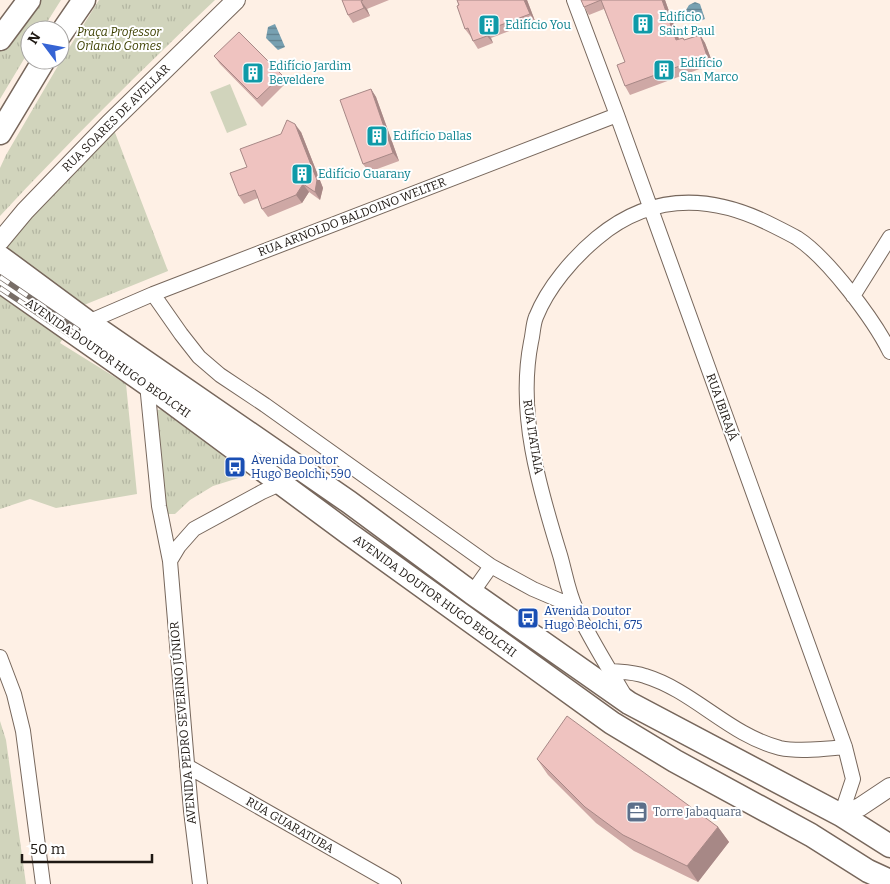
<svg xmlns="http://www.w3.org/2000/svg" width="890" height="884" font-family="Bitter,serif">
	<style>
		.park { fill: url(#park-tufts) }
		.pitch { fill: #d1d4bc }
		.water { fill: url(#water-rules) }
		.lines { fill: none; stroke-linecap: round; stroke-linejoin: round }
		.minor-casing { stroke: #77675c; stroke-width: 16 }
		.tertiary-casing { stroke: #77675c; stroke-width: 20 }
		.primary-casing { stroke: #77675c; stroke-width: 25 }
		.trunk-casing { stroke: #77675c; stroke-width: 25 }
		.minor { stroke: #fff; stroke-width: 14 }
		.tertiary { stroke: #fff; stroke-width: 18 }
		.primary { stroke: #fff; stroke-width: 22 }
		.trunk { stroke: #fff; stroke-width: 22 }
		.rail-casing { stroke: #786e67; stroke-width: 5.5 }
		.rail { stroke: #fff; stroke-width: 4; stroke-dasharray: 11; stroke-linecap: butt }
		.wall { fill: #cea8a5 }
		.shaded-wall { fill: #a78886 }
		.building { fill: #efc3c0; stroke: #a78886 }
		.labels { text-anchor: middle; stroke-width: 4; stroke-linejoin: round; paint-order: stroke }
		.culture-label { font-size: 12px; fill: #0d838f; stroke: #fff; text-anchor: start }
		.park-label { font-size: 12px; font-style: italic; fill: #3d4000; stroke: #fff }
		.street-label { font-size: 12px; fill: #1e1813; stroke: #fff }
		.transit-label { font-size: 12px; fill: #164399; stroke: #fff; text-anchor: start }
		.service-label { font-size: 12px; fill: #4e5e75; stroke: #fff; text-anchor: start }
	</style>
	<defs>
		<pattern id="park-tufts" width="24" height="20" patternUnits="userSpaceOnUse" patternTransform="scale(1.25)"><rect width="24" height="20" fill="#d1d4bc"/><path d="M3 7l-1-3M5 7V3M7 7l1-3M15 17l-1-3M17 17v-4M19 17l1-3" fill="none" stroke="#b3b5a1"/></pattern>
		<pattern id="water-rules" width="6" height="5" patternUnits="userSpaceOnUse" patternTransform="scale(1.25)"><rect width="6" height="5" fill="#77a0b1"/><path d="M0 2.5h6" fill="none" stroke="#61818f"/></pattern>
	</defs>
	<rect width="100%" height="100%" fill="#fef0e5"/>
	<!-- park -->
	<path class="park" d="M 36,0 L 61,0 L 42,30 L 30,30 L 30,49 L 0,99 L 0,48 Z
		M 99,0 L 215,0 C 141,70 69,142 0,216 L 0,168 L 6,155 L 59,64 Z
		M 114,130 L 168,271 L 84,305 L 60,343 L 126,384 L 137,494 L 56,508 L 30,499 L 0,509 L 0,252 L 23,221 Z
		M 163,409 L 249,469 L 245,476 L 213,486 L 190,500 L 175,514 L 167,514 L 153,417 L 157,410 Z
		M 0,721 L 6,740 L 26,884 L 0,884 Z"/>
	<!-- pitch -->
	<path class="pitch" d="M 230,84 L 247,125 L 227,133 L 210,92 Z"/>
	<!-- water -->
	<path class="water" d="M 695,2 L 700,4 L 705,19 L 700,21 L 697,15 L 689,18 L 686,10 L 689,5 Z
		M 275,24 L 285,47 L 278,50 L 266,38 L 268,27 Z"/>
	<g class="lines">
		<!-- minor casing -->
		<g class="minor-casing">
			<path id="minor" d="M 574,0 L 617,115 L 845,747 L 853,779 L 841,815
				M 153,294 L 181,334 L 199,357 L 220,375 L 265,405 L 491,566 L 533,589 L 575,607
				M 853,296 L 890,237
				M 88,322 L 153,294 L 617,115
				M 147,384 L 159,506 L 170,561 L 191,811 L 200,884
				M 170,561 L 179,546 L 194,529 L 262,492 L 282,483
				M 472,593 L 491,566
				M 0,657 L 14,694 L 23,731 L 43,884
				M 611,671 C 622,672 634,672 645,676 C 694,691 729,735 780,748 C 798,752 826,749 845,747
				M 625,696 C 608,667 590,639 576,609 C 568,592 565,572 560,555 C 539,487 517,413 531,342 C 533,334 533,324 536,317 C 548,287 573,258 597,238 C 652,192 712,194 774,226 C 782,230 790,234 797,238 C 828,258 874,320 890,352
				M 187,766 L 394,884"/>
		</g>
		<!-- tertiary casing -->
		<g class="tertiary-casing">
			<path id="tertiary" d="M 0,241 L 25,211 L 109,124 L 236,0
				M 841,815 L 860,807 L 890,787"/>
		</g>
		<!-- primary casing -->
		<g class="primary-casing">
			<path id="primary" d="M 0,257 L 88,322 L 349,502 L 472,593 L 629,703 L 841,815 L 890,846
				M 0,281 L 147,384 L 348,533 L 612,723 L 675,761 L 811,835 L 868,871 L 890,881"/>
		</g>
		<!-- trunk casing -->
		<g class="trunk-casing">
			<path id="trunk" d="M 60,35 L 84,0
				M 0,39 L 29,0
				M 0,133 L 44,60"/>
		</g>
		<!-- minor -->
		<use href="#minor" class="minor"/>
		<!-- tertiary -->
		<use href="#tertiary" class="tertiary"/>
		<!-- primary -->
		<use href="#primary" class="primary"/>
		<!-- trunk -->
		<use href="#trunk" class="trunk"/>
		<!-- rail casing -->
		<g class="rail-casing">
			<path id="rail" d="M 0,277 L 78,330
				M 0,288 L 73,337"/>
		</g>
		<!-- rail -->
		<use href="#rail" class="rail"/>
	</g>
	<!-- wall -->
	<path class="wall" d="M 342,0 L 389,0 L 367,9 L 370,16 L 353,23 L 348,15 Z
		M 457,0 L 527,0 L 535,21 L 491,38 L 493,43 L 478,49 L 473,41 L 471,37 L 465,29 Z
		M 581,0 L 665,0 L 679,39 L 683,38 L 684,40 L 700,35 L 705,43 L 713,64 L 630,95 L 625,86 L 625,62 L 604,9 L 589,15 L 584,7 Z
		M 214,56 L 282,75 L 287,82 L 262,107 L 220,64 Z
		M 371,89 L 376,97 L 399,161 L 369,172 L 363,164 Z
		M 301,132 L 323,188 L 320,200 L 309,192 L 302,203 L 268,217 L 262,209 L 258,198 L 244,204 L 239,196 Z
		M 537,759 L 718,827 L 729,842 L 698,882 L 634,851 L 596,823 L 548,775 Z"/>
	<!-- shaded-wall -->
	<path class="shaded-wall" d="M 524,0 L 527,0 L 535,21 L 530,14 Z
		M 662,0 L 665,0 L 682,48 L 676,40 Z
		M 361,1 L 367,9 L 370,16 L 364,8 Z
		M 485,31 L 491,38 L 493,43 L 487,36 Z
		M 700,35 L 705,43 L 713,64 L 707,56 Z
		M 371,89 L 376,97 L 399,161 L 393,153 Z
		M 295,124 L 301,132 L 323,188 L 320,200 L 315,192 Z
		M 303,184 L 309,192 L 302,203 L 296,195 Z
		M 718,827 L 729,842 L 698,882 L 687,866 Z"/>
	<!-- building -->
	<path class="building" d="M 342,0 L 363,0 L 361,1 L 364,8 L 348,15 Z
		M 457,0 L 524,0 L 530,14 L 485,31 L 487,36 L 473,41 L 468,28 L 465,29 L 457,6 L 459,5 Z
		M 581,0 L 662,0 L 676,40 L 683,38 L 684,40 L 700,35 L 707,56 L 625,86 L 617,65 L 625,62 L 601,0 L 584,7 Z
		M 239,32 L 282,75 L 257,99 L 214,56 Z
		M 371,89 L 393,153 L 363,164 L 340,100 Z
		M 287,120 L 295,124 L 317,180 L 315,192 L 303,184 L 296,195 L 262,209 L 255,190 L 239,196 L 230,173 L 247,167 L 240,149 L 281,134 Z
		M 567,716 L 718,827 L 687,866 L 623,835 L 585,807 L 537,759 Z"/>
	<!-- icons -->
	<defs>
		<g id="building-square" transform="scale(1.125)"><rect x="-9" y="-9" width="18" height="18" rx="4" fill="#0f9aa8" stroke="#fff"/><path d="M-4-6H4V6H1V3H-1V6H-4ZM-2.5-4.3h1.7v1.8h-1.7ZM.8-4.3h1.7v1.8H.8ZM-2.5-1h1.7V.8h-1.7ZM.8-1h1.7V.8H.8Z" fill="#fff"/></g>
		<g id="bus-square" transform="scale(1.125)"><rect x="-9" y="-9" width="18" height="18" rx="4" fill="#1a4fb4" stroke="#fff"/><path d="M-5-6H5V4H4V6H2V4H-2V6H-4V4H-5ZM-3.5-4V0h7V-4ZM-3.5 1.2v1.5H-2V1.2ZM2 1.2v1.5H3.5V1.2Z" fill="#fff"/></g>
		<g id="office-square" transform="scale(1.125)"><rect x="-9" y="-9" width="18" height="18" rx="4" fill="#5c6f8a" stroke="#fff"/><path d="M-6-3h4V-5.5h4V-3h4V5H-6ZM-1-4.5V-3h2v-1.5ZM-6 0V1H6V0Z" fill="#fff"/></g>
	</defs>
	<g fill-rule="evenodd">
		<use href="#building-square" x="643" y="24"/>
		<use href="#building-square" x="489" y="25"/>
		<use href="#building-square" x="664" y="70"/>
		<use href="#building-square" x="253" y="73"/>
		<use href="#building-square" x="377" y="136"/>
		<use href="#building-square" x="302" y="174"/>
		<use href="#bus-square" x="235" y="467"/>
		<use href="#bus-square" x="528" y="618"/>
		<use href="#office-square" x="637" y="812"/>
	</g>
	<g class="labels">
		<!-- culture labels -->
		<g class="culture-label">
			<text x="659" y="21">Edifício<tspan x="659" dy="14">Saint Paul</tspan></text>
			<text x="505" y="29">Edifício You</text>
			<text x="680" y="67">Edifício<tspan x="680" dy="14">San Marco</tspan></text>
			<text x="269" y="70">Edifício Jardim<tspan x="269" dy="14">Beveldere</tspan></text>
			<text x="393" y="140">Edifício Dallas</text>
			<text x="318" y="178">Edifício Guarany</text>
		</g>
		<!-- park labels -->
		<g class="park-label">
			<text x="119" y="36">Praça Professor<tspan x="119" dy="14">Orlando Gomes</tspan></text>
		</g>
		<!-- street labels -->
		<g class="street-label">
			<text transform="translate(116 118) rotate(-45)" y="4">RUA SOARES DE AVELLAR</text>
			<text transform="translate(352 217) rotate(-21)" y="4">RUA ARNOLDO BALDOINO WELTER</text>
			<text transform="translate(108 358) rotate(35)" y="4">AVENIDA DOUTOR HUGO BEOLCHI</text>
			<text transform="translate(722 407) rotate(70)" y="4">RUA IBIRAJÁ</text>
			<text transform="translate(533 437) rotate(81)" y="4">RUA ITATIAIA</text>
			<text transform="translate(435 596) rotate(36)" y="4">AVENIDA DOUTOR HUGO BEOLCHI</text>
			<text transform="translate(183 723) rotate(-95)" y="4">AVENIDA PEDRO SEVERINO JÚNIOR</text>
			<text transform="translate(290 825) rotate(30)" y="4">RUA GUARATUBA</text>
		</g>
		<!-- transit labels -->
		<g class="transit-label">
			<text x="251" y="464">Avenida Doutor<tspan x="251" dy="14">Hugo Beolchi, 590</tspan></text>
			<text x="544" y="615">Avenida Doutor<tspan x="544" dy="14">Hugo Beolchi, 675</tspan></text>
		</g>
		<!-- service labels -->
		<g class="service-label">
			<text x="653" y="816">Torre Jabaquara</text>
		</g>
	</g>
	<!-- north arrow -->
	<g transform="translate(45 45) rotate(302)"><circle r="24" fill="#ffffff" stroke="#a5a3a1"/>
	<path d="M0-4L9 19L0 12L-9 19Z" fill="#3664d4"/>
	<text y="-8" font-size="14" font-weight="bold" text-anchor="middle" fill="#1e1813">N</text>
	</g>
	<!-- scale -->
	<path d="M22 854v8h130v-8" fill="none" stroke="#1e1813" stroke-width="2.5"/>
	<text x="30" y="854" font-size="15" fill="#1e1813" stroke="#ffffff" stroke-width="4" paint-order="stroke">50 m</text>
</svg>
